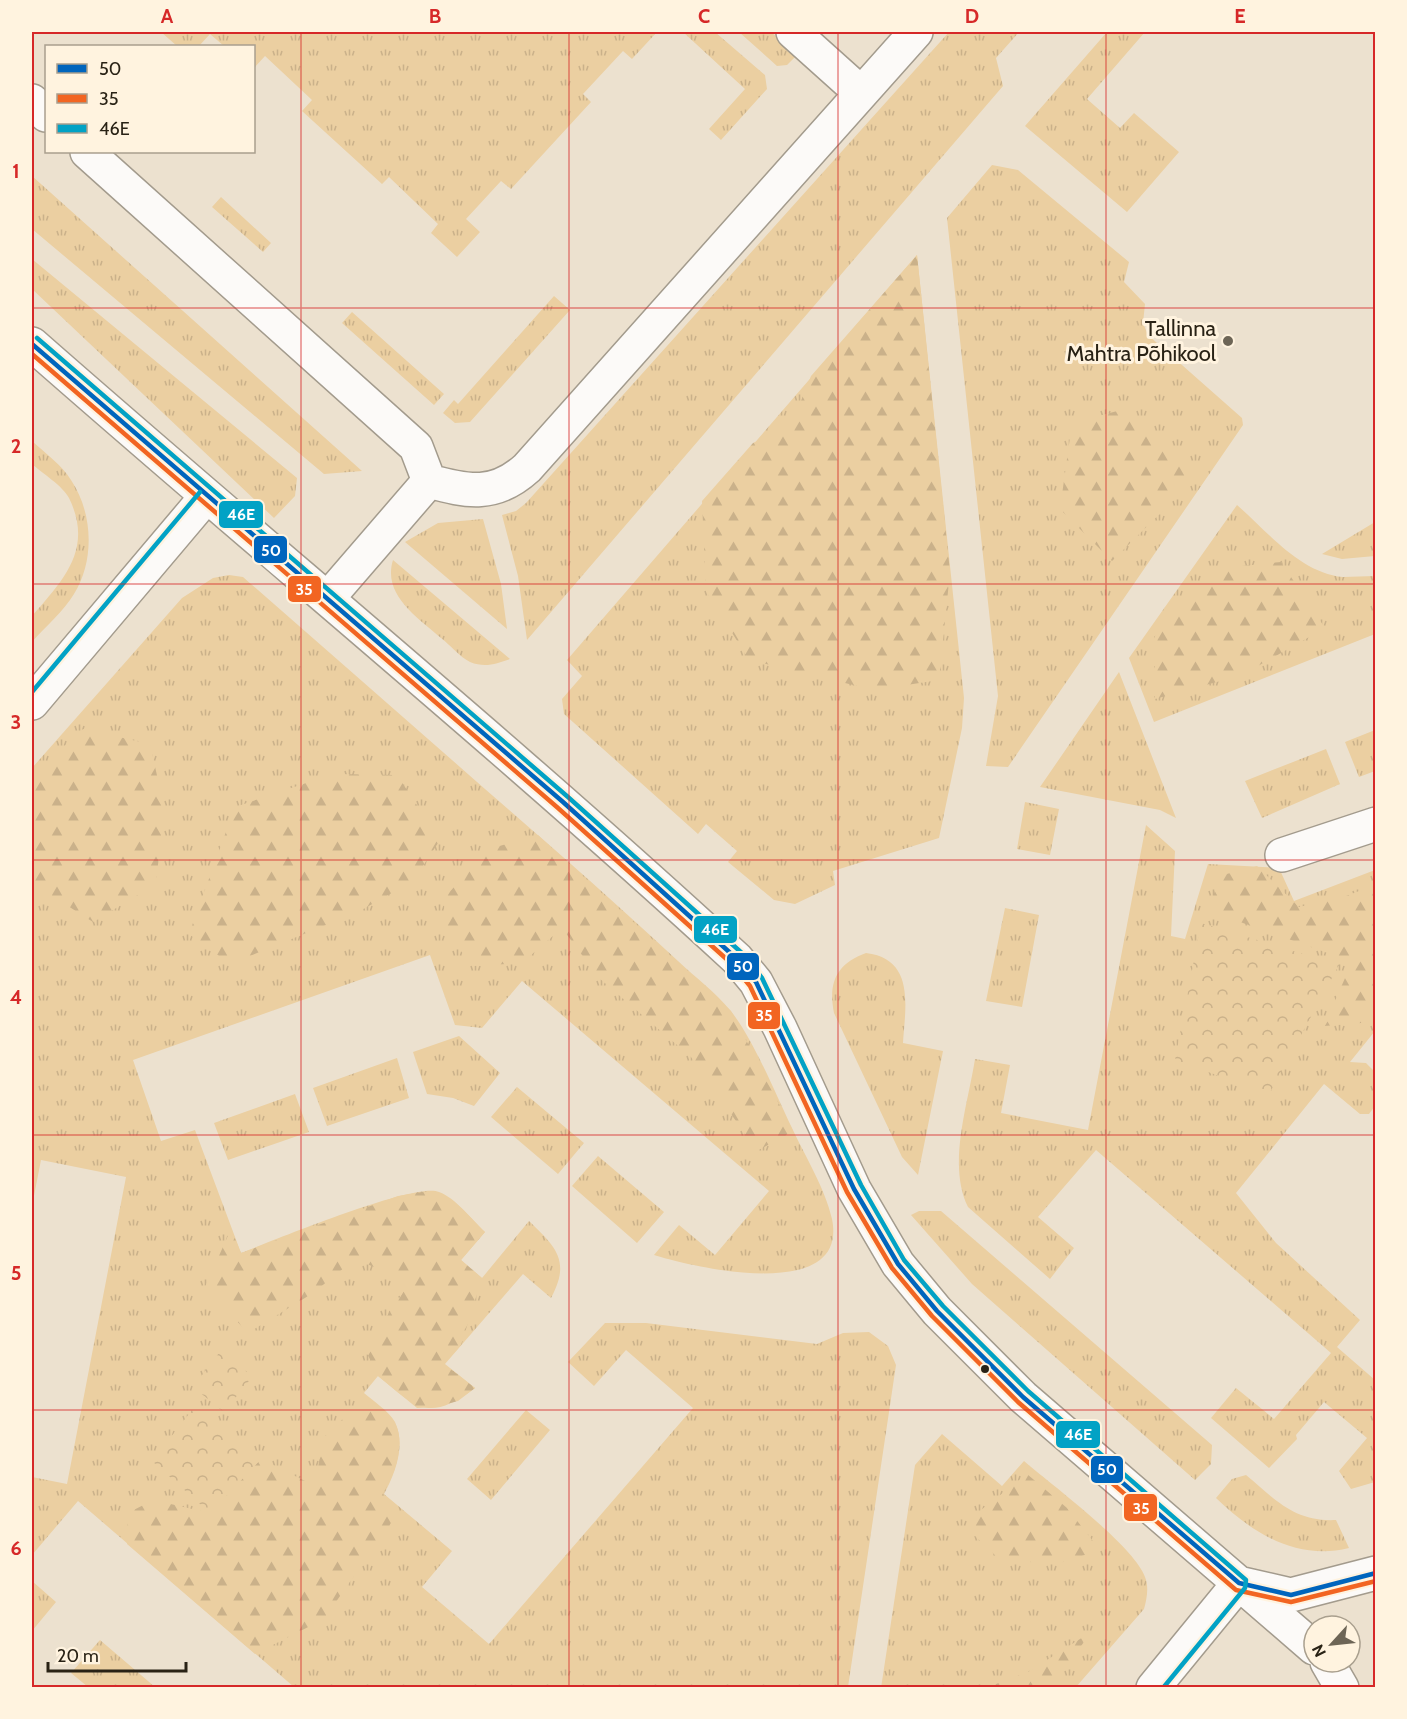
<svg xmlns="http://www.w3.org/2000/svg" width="1407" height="1719" font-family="Cabin,sans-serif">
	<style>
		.grass { fill: url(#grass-tufts) }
		.forest { fill: url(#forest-firs) }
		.park { fill: url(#park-crowns) }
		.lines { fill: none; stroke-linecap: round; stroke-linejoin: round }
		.minor-casing { stroke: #a39b8d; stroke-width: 36 }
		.minor { stroke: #fcfaf8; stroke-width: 33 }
		.bus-1-casing { stroke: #fff3df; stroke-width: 9 }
		.bus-2-casing { stroke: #fff3df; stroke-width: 9 }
		.bus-3-casing { stroke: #fff3df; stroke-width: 9 }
		.bus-1 { stroke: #0065bd; stroke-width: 4.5 }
		.bus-2 { stroke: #f26522; stroke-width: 4.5 }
		.bus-3 { stroke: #02a2c5; stroke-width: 4.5 }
		.grid { fill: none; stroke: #d62828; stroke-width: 1.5; stroke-opacity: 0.55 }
		.poi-dot { fill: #6d6556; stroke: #fff3df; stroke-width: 2 }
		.bus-dot { fill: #292215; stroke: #fff3df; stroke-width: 2 }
		.labels { text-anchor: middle; stroke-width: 6; stroke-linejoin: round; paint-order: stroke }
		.poi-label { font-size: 22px; fill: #292215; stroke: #fff3df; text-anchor: end }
		.line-badge { stroke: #fff3df; stroke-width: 2 }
		.badge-label { font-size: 16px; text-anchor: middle; font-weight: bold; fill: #fff }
		.neatline { fill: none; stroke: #d62828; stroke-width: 2 }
		.grid-label { font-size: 20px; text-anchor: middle; font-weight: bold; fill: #d62828 }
	</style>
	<defs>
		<pattern id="grass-tufts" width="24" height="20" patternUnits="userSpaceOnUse" patternTransform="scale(1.5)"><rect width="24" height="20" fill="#ebcfa1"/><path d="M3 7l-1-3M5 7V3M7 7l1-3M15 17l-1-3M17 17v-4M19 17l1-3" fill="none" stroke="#cab18a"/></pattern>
		<pattern id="forest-firs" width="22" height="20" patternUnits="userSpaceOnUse" patternTransform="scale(1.5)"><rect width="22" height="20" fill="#ebcfa1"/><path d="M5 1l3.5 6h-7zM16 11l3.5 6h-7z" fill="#cab18a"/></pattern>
		<pattern id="park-crowns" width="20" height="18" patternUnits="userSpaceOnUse" patternTransform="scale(1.5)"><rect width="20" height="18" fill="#ebcfa1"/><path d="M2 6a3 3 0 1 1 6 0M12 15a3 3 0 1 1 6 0" fill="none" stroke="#cab18a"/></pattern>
	</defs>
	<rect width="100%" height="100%" fill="#ece1cf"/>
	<!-- grass -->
	<path class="grass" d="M 161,32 L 657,32 L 632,59 L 623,51 L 583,94 L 591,102 L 511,189 L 501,181 L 466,219 L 480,232 L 457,257 L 431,233 L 438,224 L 389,177 L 382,184 L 302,111 L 312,100 L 265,56 L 254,68 L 254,46 L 224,46 L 210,34 L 199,46 L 177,46 Z
		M 683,32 L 715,32 L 765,75 L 767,89 L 721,140 L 709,129 L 745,89 Z
		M 739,32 L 771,32 L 797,55 L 787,65 L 777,66 Z
		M 949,32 L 1019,32 L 996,58 L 1003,86 L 527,640 L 518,576 L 502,515 L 516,511 L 526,503 Z
		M 1107,32 L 1145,32 L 1087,99 L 1120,128 L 1134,113 L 1179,152 L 1127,212 L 1025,126 Z
		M 992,165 L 1018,170 L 1129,262 L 1124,282 L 1145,304 L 1143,323 L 1148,335 L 1242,418 L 1243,425 L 1008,767 L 986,766 L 998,696 L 947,218 Z
		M 32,176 L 362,471 L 324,474 L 32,229 Z
		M 221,197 L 271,243 L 263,252 L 212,207 Z
		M 917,255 L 964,698 L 962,728 L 939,838 L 833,871 L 835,885 L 795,904 L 774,900 L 728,862 L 737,851 L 706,824 L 698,834 L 564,714 L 562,699 L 582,676 L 567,660 Z
		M 32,259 L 297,478 L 295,496 L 274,518 L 32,289 Z
		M 554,296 L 570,310 L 470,422 L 455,423 L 443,413 L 454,400 L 458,404 Z
		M 352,312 L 444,394 L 434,405 L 342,323 Z
		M 32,441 C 45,453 62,465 71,480 C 93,513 95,560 74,594 C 64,611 45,627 32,642 L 32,616 C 63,580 94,549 69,498 C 63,486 42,473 32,464 Z
		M 1237,505 C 1267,531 1300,573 1343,577 C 1353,577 1365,576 1375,576 L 1375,634 L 1154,722 L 1129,658 Z
		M 483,519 L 501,584 L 507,629 L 405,542 L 438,523 Z
		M 1375,522 L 1375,556 L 1342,559 L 1322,554 Z
		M 393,560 L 510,659 C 496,664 485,668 470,662 C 460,657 450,645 441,638 C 418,618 382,595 393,560 Z
		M 229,575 L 243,577 C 350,670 456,764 563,857 C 602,891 640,926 678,961 C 695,977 715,992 730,1010 C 753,1038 776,1095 792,1128 C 805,1156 825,1188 832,1219 C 849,1303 695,1268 654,1255 L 679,1225 L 715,1255 L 769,1191 L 522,981 L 482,1028 L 455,1025 L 430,955 L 133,1060 L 161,1141 L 195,1130 L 241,1253 C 273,1241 414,1182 439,1192 C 456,1198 472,1220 485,1232 L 461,1260 L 482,1278 L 529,1221 C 556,1247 571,1261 551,1298 L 523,1274 L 445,1364 L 475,1388 C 428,1423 417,1408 378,1376 L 364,1393 C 373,1401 389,1411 395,1422 C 406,1445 395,1474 384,1494 L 452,1551 L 422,1587 L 489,1644 L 693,1408 L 626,1350 L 594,1386 L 568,1362 L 605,1323 L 646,1323 L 817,1344 L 843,1333 L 869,1332 L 888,1346 L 896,1365 L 848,1687 L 294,1687 L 78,1501 L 32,1555 L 32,1477 L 67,1484 L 126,1177 L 41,1160 L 32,1206 L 32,768 L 182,598 L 213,578 Z
		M 1119,672 L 1176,818 L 1160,810 L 1040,787 Z
		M 1375,730 L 1375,771 L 1359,777 L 1345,742 Z
		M 1326,749 L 1340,784 L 1262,818 L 1245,781 Z
		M 1025,802 L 1059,809 L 1050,855 L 1017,849 Z
		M 1146,825 L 1175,851 L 1171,936 L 1185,939 L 1208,864 L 1279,868 L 1294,901 L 1375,870 L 1375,1031 L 1350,1062 L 1366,1063 L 1375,1072 L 1375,1106 L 1369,1114 L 1360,1114 L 1324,1084 L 1236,1193 L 1276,1243 L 1360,1320 L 1337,1347 L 1375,1380 L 1375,1482 L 1351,1489 L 1339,1471 L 1367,1438 L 1324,1402 L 1296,1435 L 1297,1439 L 1269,1468 L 1211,1418 L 1236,1388 L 1274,1419 L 1331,1353 L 1096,1150 L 1038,1217 L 1074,1248 L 1050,1279 L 968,1207 C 947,1165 968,1104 975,1059 L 1010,1065 L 1001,1113 L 1088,1130 Z
		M 1005,908 L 1039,915 L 1022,1007 L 986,1001 Z
		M 866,953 C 916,959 905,1008 903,1043 L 943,1051 L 918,1175 L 902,1157 L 834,1013 C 828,983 836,964 866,953 Z
		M 459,1036 L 500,1073 L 474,1106 L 453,1098 L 427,1094 L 413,1052 Z
		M 397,1058 L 409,1098 L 327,1126 L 313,1088 Z
		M 517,1087 L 584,1143 L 558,1174 L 491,1117 Z
		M 295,1094 L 309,1132 L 228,1160 L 214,1123 Z
		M 598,1156 L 664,1212 L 637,1243 L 572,1186 Z
		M 919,1211 L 941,1211 L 1212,1445 L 1211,1464 L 1195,1480 L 972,1284 L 911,1215 Z
		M 526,1410 L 550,1430 L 491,1500 L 467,1479 Z
		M 942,1434 L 1002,1486 L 1024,1461 C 1052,1485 1134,1546 1145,1577 C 1149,1587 1147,1598 1144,1609 L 1076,1687 L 881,1688 L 915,1465 Z
		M 1246,1475 C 1276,1500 1294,1522 1336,1520 L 1349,1548 C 1297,1561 1252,1533 1216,1498 L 1232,1479 Z
		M 32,1581 L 56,1602 L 32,1631 Z
		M 100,1640 L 155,1687 L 88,1687 L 71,1673 Z"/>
	<!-- forest -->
	<path class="forest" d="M 917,255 L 950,572 L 939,680 L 874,690 L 749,660 L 706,591 L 702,501 L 753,443 L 791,426 L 811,376 Z
		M 1121,410 L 1198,476 L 1112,561 L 1060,509 L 1072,423 Z
		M 1281,562 L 1325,628 L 1242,675 L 1155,699 L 1155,636 L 1222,568 Z
		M 83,729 L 150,744 L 164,807 L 156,884 L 93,922 L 32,883 L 32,776 Z
		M 333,774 L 397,775 L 440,840 L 413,881 L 358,912 L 230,964 L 189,934 L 235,807 Z
		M 538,835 L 731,1011 L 793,1131 L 757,1151 L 691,1057 L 599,978 L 562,928 L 522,963 L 474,966 L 445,933 L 444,898 L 489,849 Z
		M 1257,866 L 1299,907 L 1346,896 L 1375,885 L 1375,1009 L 1361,1023 L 1324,1026 L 1349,969 L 1336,956 L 1209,911 L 1219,876 Z
		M 429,1191 C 451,1192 469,1217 485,1232 L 461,1260 L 482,1278 L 461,1345 L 444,1364 L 475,1388 L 458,1401 L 436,1407 L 417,1408 L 378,1376 L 365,1349 L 410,1282 L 355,1259 L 313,1293 L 248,1333 L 205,1287 L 231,1229 L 241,1253 L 398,1196 Z
		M 354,1408 C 363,1409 379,1408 386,1413 C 411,1431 396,1473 383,1493 L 393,1520 L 324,1619 L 255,1654 L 127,1544 L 128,1513 L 153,1500 L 210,1513 L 261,1459 L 315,1486 L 323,1438 Z
		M 1027,1474 L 1067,1508 L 1100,1550 L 1057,1564 L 1000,1560 L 972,1533 L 981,1510 Z
		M 1091,1632 L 1052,1687 L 988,1687 L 1028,1672 Z"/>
	<!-- park -->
	<path class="park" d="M 1201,923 L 1339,965 L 1269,1094 L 1175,1060 Z
		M 222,1349 L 252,1377 L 224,1412 L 193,1387 Z
		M 196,1405 L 261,1459 L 210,1513 L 152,1461 Z"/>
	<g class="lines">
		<!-- minor casing -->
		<g class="minor-casing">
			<path id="minor" d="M 793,32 L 861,93
				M 32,101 L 46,115
				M 87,152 L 416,447 L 429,481 L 328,598
				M 32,344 C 266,550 507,747 737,959 L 756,982 L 780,1028 L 854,1189 L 898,1264 L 937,1311 L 1023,1397 L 1314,1648
				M 429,481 C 468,492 495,497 527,468 L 916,32
				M 32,703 L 206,497
				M 1282,855 L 1376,824
				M 1243,1584 L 1291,1595 L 1376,1573
				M 1327,1662 L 1342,1688
				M 1153,1688 L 1239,1583"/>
		</g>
		<!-- minor -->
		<use href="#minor" class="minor"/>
		<!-- bus-1 casing -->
		<g class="bus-1-casing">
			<path id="bus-1" d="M 32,344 L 563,802 L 737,959 L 756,982 L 854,1189 L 898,1264 L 937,1311 L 1023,1397 L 1239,1583 L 1291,1595 L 1376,1573"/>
		</g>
		<!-- bus-2 casing -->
		<g class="bus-2-casing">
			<path id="bus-2" d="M 32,354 L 558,808 L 732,964 L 750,986 L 847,1192 L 892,1268 L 932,1316 L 1018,1402 L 1236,1590 L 1291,1602 L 1376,1581"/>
		</g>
		<!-- bus-3 casing -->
		<g class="bus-3-casing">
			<path id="bus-3" d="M 37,338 L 568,797 L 743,954 L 762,978 L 861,1185 L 904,1260 L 943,1306 L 1028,1391 L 1246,1580 L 1245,1588 L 1163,1688
				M 32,692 L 200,492"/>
		</g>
		<!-- bus-1 -->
		<use href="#bus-1" class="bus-1"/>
		<!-- bus-2 -->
		<use href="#bus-2" class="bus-2"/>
		<!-- bus-3 -->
		<use href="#bus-3" class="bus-3"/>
	</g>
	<!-- grid -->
	<path class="grid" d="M 301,32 L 301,1688M 569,32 L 569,1688M 838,32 L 838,1688M 1106,32 L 1106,1688M 32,308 L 1376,308M 32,584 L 1376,584M 32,860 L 1376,860M 32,1135 L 1376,1135M 32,1410 L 1376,1410"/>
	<!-- markers -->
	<circle class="poi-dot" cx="1228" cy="341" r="6"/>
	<circle class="bus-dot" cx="985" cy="1369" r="5"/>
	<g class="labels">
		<!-- poi labels -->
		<g class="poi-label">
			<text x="1216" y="336">Tallinna<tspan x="1216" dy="25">Mahtra Põhikool</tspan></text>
		</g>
	</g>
	<g class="line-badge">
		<rect x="218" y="500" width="46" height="29" rx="6" fill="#02a2c5"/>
		<rect x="253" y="535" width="35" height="29" rx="6" fill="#0065bd"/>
		<rect x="287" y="575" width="35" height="28" rx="6" fill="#f26522"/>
		<rect x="693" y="915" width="45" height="29" rx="6" fill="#02a2c5"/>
		<rect x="726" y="952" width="34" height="29" rx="6" fill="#0065bd"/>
		<rect x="747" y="1001" width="34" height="29" rx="6" fill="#f26522"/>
		<rect x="1055" y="1420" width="46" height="29" rx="6" fill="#02a2c5"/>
		<rect x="1090" y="1455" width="34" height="29" rx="6" fill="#0065bd"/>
		<rect x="1123" y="1493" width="35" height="29" rx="6" fill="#f26522"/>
	</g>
	<g class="badge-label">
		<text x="241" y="520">46E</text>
		<text x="271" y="556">50</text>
		<text x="304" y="595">35</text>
		<text x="715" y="935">46E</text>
		<text x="743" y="972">50</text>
		<text x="764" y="1021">35</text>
		<text x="1078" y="1440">46E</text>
		<text x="1107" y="1475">50</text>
		<text x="1141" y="1514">35</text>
	</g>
	<!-- border -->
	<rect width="1407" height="1719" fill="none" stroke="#fff3df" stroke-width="66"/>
	<!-- legend -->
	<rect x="45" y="45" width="210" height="108" fill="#fff3df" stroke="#a99f8e" stroke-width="1.5"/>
	<rect x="57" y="64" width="30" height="9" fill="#0065bd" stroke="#a99f8e" stroke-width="1.5"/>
	<text x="99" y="75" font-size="18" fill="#292215">50</text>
	<rect x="57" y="94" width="30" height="9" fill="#f26522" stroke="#a99f8e" stroke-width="1.5"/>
	<text x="99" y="105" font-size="18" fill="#292215">35</text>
	<rect x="57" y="124" width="30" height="9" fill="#02a2c5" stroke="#a99f8e" stroke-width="1.5"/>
	<text x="99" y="135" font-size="18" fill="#292215">46E</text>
	<!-- north arrow -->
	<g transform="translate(1332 1644) rotate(243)"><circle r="28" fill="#fff3df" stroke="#a99f8e" stroke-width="1.5"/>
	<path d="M0-4.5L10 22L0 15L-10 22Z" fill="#6d6556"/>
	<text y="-9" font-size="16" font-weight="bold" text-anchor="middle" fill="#292215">N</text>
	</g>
	<!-- scale -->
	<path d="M48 1662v9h138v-9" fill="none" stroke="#292215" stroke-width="3"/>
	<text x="57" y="1662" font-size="18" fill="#292215" stroke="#fff3df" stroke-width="4.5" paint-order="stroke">20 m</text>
	<rect x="33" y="33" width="1341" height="1653" class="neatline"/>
	<g class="grid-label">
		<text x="167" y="23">A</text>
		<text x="435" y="23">B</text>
		<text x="704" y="23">C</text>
		<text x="972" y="23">D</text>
		<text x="1240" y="23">E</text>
		<text x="16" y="178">1</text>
		<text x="16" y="453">2</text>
		<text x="16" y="729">3</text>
		<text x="16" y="1004">4</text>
		<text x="16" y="1280">5</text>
		<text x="16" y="1555">6</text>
	</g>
</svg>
